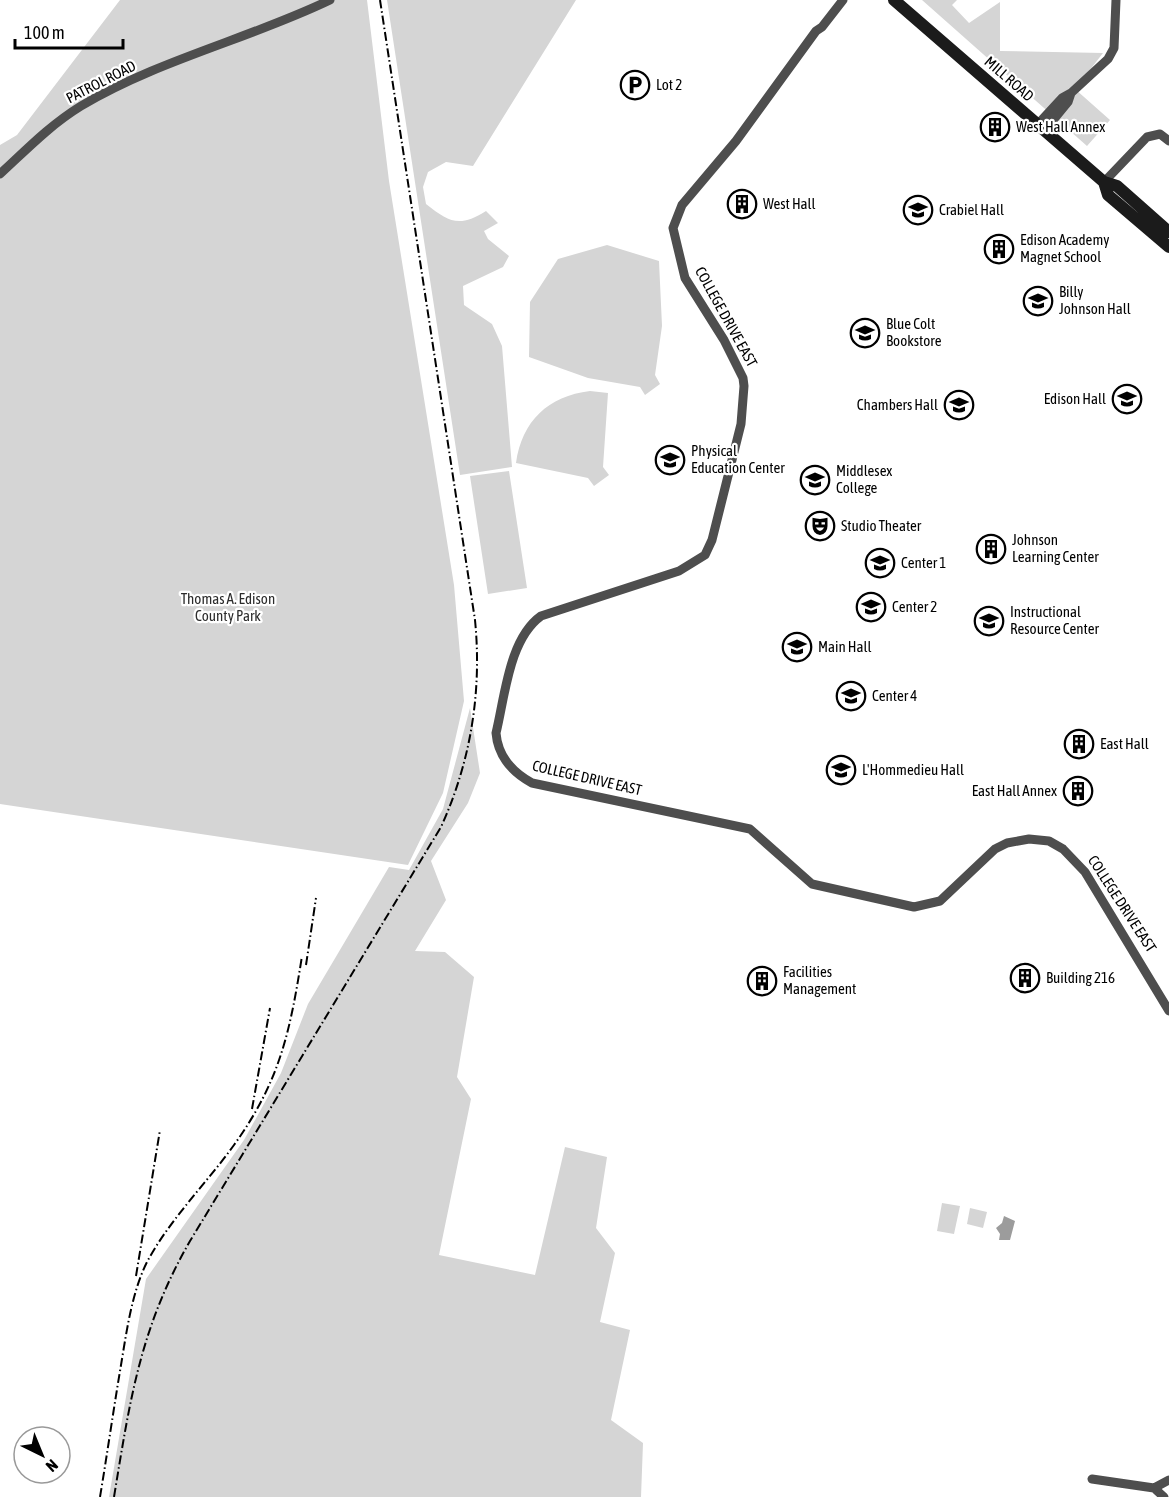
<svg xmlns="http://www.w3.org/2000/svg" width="1169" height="1497" font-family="'Asap Condensed',sans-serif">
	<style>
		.green { fill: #d5d5d5 }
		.water { fill: #9c9c9c }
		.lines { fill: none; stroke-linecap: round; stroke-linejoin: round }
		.street { stroke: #4e4e4e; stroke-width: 9 }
		.secondary { stroke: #1b1b1b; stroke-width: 12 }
		.rail { stroke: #000; stroke-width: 2; stroke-dasharray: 9 3 1.5 3; stroke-linecap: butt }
		.labels { text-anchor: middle; stroke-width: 4.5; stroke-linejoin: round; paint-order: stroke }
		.street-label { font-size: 15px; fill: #000; stroke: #fff }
		.poi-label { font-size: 15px; fill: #000; stroke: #fff; text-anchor: start }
		.park-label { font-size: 15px; fill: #2c2c2c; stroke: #fff }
	</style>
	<rect width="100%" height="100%" fill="#fff"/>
	<!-- green -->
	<path class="green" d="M 120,0 L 367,0 L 389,181 L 454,585 L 464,701 L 443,793 L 408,865 L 0,804 L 0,145 L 17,135 Z
		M 387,0 L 576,0 L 473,166 L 446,162 L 428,172 L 423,187 L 426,204 C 449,222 459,228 486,211 L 498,223 L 484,231 L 488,239 L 509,256 L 503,267 L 463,286 L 464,305 L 492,324 L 502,346 L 512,467 L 460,475 Z
		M 922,0 L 957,0 L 952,5 L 969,23 L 1000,2 L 1000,51 L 1103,53 L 1075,89 L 1110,120 L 1087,146 Z
		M 607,245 L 659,261 L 662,326 L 655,375 L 660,384 L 645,395 L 640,387 L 588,378 L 529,357 L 530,302 L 558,259 Z
		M 590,391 L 608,393 L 603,467 L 609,475 L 594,486 L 588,478 L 516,463 C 522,421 548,396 590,391 Z
		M 509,471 L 527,588 L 488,594 L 470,476 Z
		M 470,708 L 480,773 L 468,803 L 431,861 L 446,900 L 415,951 L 445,952 L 474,977 L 457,1077 L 471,1099 L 439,1255 L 535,1275 L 565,1147 L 607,1157 L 596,1228 L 615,1253 L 600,1322 L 630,1330 L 611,1420 L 643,1443 L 641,1497 L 109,1497 L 146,1279 L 244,1140 L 281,1073 L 308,1004 L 389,867 L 409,870 L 443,809 Z
		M 942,1203 L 960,1206 L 954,1234 L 937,1231 Z
		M 970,1208 L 987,1212 L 983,1228 L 967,1224 Z"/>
	<!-- water -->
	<path class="water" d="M 1004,1216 L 1015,1221 L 1010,1240 L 999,1240 L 1000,1234 L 996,1228 L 1002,1223 Z"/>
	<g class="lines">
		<!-- street -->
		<path class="street" d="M 843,0 L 822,27 L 816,31 L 736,141 L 682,205 L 673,228 L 685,278 L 724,340 L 743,378 L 744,386 L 741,424 L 712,540 L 705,555 L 679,571 L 541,616 C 509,639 505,696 496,733 C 498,757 512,772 532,783 L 750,829 L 812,884 L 914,907 L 940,901 L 995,849 L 1007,843 L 1029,839 L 1049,841 L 1063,849 L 1085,872 L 1169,1011
			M 1071,93 L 1108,59 L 1114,48 L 1116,0
			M 1038,124 L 1062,98 L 1071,93 L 1068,102 L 1045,130
			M 0,174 C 26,150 50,125 81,106 C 158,60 249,39 330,0
			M 1104,182 L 1147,137 L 1160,134 L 1169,141
			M 1092,1479 L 1154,1488
			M 1154,1488 L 1169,1480
			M 1154,1488 L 1164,1497"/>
		<!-- secondary -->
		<path class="secondary" d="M 894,0 L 1104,182 L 1117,186 L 1169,232
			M 1104,182 L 1108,195 L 1169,247"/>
		<!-- rail -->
		<path class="rail" d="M 306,965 L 316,898
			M 252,1109 L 270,1008
			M 136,1276 L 160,1130
			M 100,1497 C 107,1455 113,1413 120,1371 C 126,1336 131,1294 147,1262 C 170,1219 206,1184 234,1145 C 280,1081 290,1032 302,956
			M 114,1497 C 130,1400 140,1328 190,1241 L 441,827 C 471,761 482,691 475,620 L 380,0"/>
	</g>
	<!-- icons -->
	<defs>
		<g id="parking-ring" transform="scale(1.5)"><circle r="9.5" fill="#fff" stroke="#000" stroke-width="1.5"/><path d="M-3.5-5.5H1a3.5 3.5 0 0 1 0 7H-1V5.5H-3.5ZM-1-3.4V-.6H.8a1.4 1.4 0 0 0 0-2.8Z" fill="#000"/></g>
		<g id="building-ring" transform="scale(1.5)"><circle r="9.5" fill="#fff" stroke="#000" stroke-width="1.5"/><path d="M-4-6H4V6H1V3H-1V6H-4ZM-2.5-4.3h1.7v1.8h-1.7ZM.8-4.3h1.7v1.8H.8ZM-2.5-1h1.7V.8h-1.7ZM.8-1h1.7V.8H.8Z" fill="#000"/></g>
		<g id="university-ring" transform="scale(1.5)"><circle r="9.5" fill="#fff" stroke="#000" stroke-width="1.5"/><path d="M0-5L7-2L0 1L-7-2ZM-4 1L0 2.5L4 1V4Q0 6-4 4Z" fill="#000"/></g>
		<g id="theatre-ring" transform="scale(1.5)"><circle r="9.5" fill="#fff" stroke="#000" stroke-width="1.5"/><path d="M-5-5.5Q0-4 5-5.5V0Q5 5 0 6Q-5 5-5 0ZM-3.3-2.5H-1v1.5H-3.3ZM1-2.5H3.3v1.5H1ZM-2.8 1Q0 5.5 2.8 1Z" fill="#000"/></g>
	</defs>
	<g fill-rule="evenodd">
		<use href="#parking-ring" x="635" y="85"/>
		<use href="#building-ring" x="995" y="127"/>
		<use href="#building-ring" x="742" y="204"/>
		<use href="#university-ring" x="918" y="210"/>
		<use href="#building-ring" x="999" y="249"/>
		<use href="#university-ring" x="1038" y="301"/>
		<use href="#university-ring" x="865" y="333"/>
		<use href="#university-ring" x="1127" y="399"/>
		<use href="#university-ring" x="959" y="405"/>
		<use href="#university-ring" x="670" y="460"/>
		<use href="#university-ring" x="815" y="480"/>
		<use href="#theatre-ring" x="820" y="526"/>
		<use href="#building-ring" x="991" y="549"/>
		<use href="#university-ring" x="880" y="563"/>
		<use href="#university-ring" x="871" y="607"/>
		<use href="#university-ring" x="989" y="621"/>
		<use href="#university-ring" x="797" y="647"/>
		<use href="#university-ring" x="851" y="696"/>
		<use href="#building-ring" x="1079" y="744"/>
		<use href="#university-ring" x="841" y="770"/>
		<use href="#building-ring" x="1078" y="791"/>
		<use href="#building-ring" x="1025" y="978"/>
		<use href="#building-ring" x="762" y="981"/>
	</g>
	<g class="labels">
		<!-- street labels -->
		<g class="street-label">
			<text transform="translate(1009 79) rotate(41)" y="5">MILL ROAD</text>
			<text transform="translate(101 82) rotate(-27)" y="5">PATROL ROAD</text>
			<text transform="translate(726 317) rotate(61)" y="5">COLLEGE DRIVE EAST</text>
			<text transform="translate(587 778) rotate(13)" y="5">COLLEGE DRIVE EAST</text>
			<text transform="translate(1122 904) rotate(57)" y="5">COLLEGE DRIVE EAST</text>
		</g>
		<!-- poi labels -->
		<g class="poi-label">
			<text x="656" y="90">Lot 2</text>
			<text x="1016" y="132">West Hall Annex</text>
			<text x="763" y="209">West Hall</text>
			<text x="939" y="215">Crabiel Hall</text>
			<text x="1020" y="245">Edison Academy<tspan x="1020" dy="17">Magnet School</tspan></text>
			<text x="1059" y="297">Billy<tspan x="1059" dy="17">Johnson Hall</tspan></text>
			<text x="886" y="329">Blue Colt<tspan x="886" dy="17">Bookstore</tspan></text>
			<text x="1106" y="404" text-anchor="end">Edison Hall</text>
			<text x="938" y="410" text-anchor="end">Chambers Hall</text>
			<text x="691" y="456">Physical<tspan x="691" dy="17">Education Center</tspan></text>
			<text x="836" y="476">Middlesex<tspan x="836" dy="17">College</tspan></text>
			<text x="841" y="531">Studio Theater</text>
			<text x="1012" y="545">Johnson<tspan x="1012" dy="17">Learning Center</tspan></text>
			<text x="901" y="568">Center 1</text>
			<text x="892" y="612">Center 2</text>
			<text x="1010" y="617">Instructional<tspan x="1010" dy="17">Resource Center</tspan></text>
			<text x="818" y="652">Main Hall</text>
			<text x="872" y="701">Center 4</text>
			<text x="1100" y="749">East Hall</text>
			<text x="862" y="775">L'Hommedieu Hall</text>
			<text x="1057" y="796" text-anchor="end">East Hall Annex</text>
			<text x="783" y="977">Facilities<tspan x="783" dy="17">Management</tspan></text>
			<text x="1046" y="983">Building 216</text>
		</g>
		<!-- park labels -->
		<g class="park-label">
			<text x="228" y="604">Thomas A. Edison<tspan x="228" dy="17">County Park</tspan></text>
		</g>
	</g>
	<!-- north arrow -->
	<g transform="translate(42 1455) rotate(137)"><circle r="28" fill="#ffffff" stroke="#999999" stroke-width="1.5"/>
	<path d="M0-4.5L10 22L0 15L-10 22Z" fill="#000000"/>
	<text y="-9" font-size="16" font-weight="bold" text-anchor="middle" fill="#000000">N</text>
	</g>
	<!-- scale -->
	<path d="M15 39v9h108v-9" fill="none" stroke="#000000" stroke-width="3"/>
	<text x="24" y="39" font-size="18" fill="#000000" stroke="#ffffff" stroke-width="4.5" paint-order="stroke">100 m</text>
</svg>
